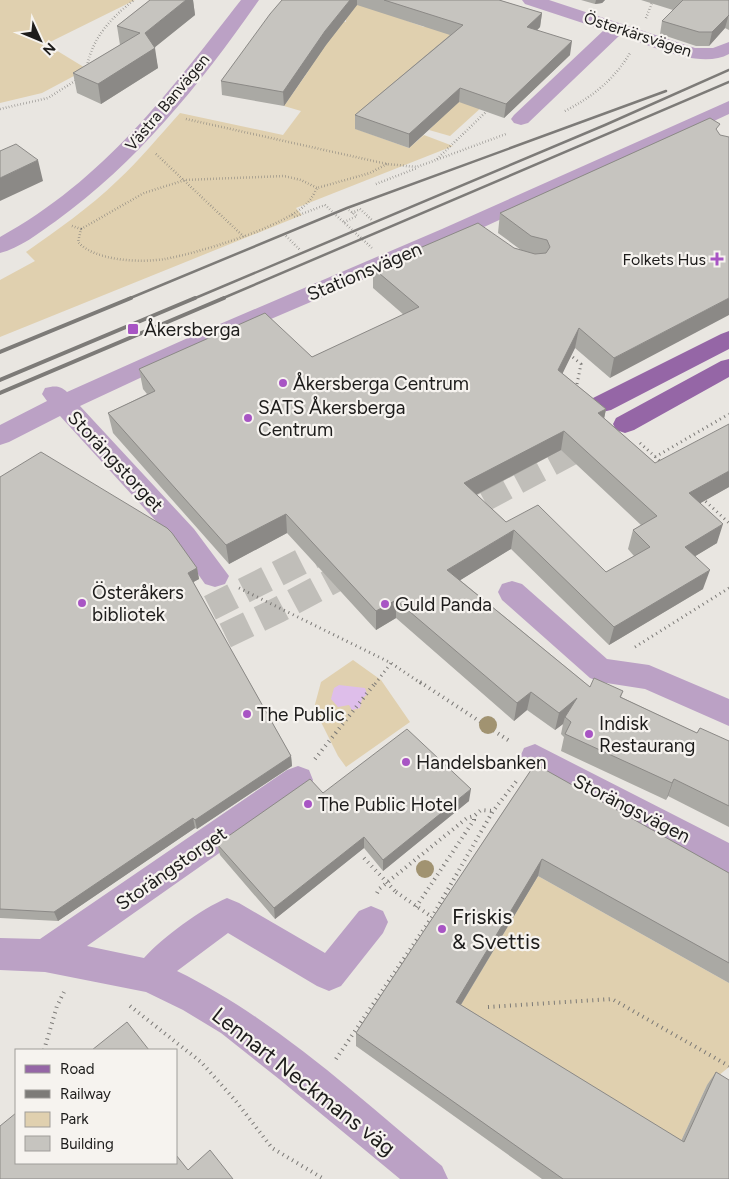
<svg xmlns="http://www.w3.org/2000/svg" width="729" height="1179" font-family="Figtree,sans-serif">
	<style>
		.green { fill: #e0d0af }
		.water { fill: #debeea }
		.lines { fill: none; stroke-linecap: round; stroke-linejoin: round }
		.major-tunnel { stroke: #c0beb9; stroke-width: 26; stroke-dasharray: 26 12; stroke-linecap: butt }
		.path-far2 { stroke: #7b7976; stroke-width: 2.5; stroke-dasharray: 0.5 2.5; stroke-linecap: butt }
		.path-far1 { stroke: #7b7976; stroke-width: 3; stroke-dasharray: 1 4; stroke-linecap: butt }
		.path { stroke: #7b7976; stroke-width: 4; stroke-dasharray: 1 4.5; stroke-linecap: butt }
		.minor { fill: #bba1c5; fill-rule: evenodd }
		.major { fill: #9566a6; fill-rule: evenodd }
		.rail-far1 { stroke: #7d7b78; stroke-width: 2.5 }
		.rail { stroke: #7d7b78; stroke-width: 4 }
		.path-bridge-far1 { stroke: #7b7976; stroke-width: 2.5; stroke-dasharray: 0.5 2.5; stroke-linecap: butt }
		.path-bridge { stroke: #7b7976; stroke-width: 4; stroke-dasharray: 1 4.5; stroke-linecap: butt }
		.tree { fill: #a19371 }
		.wall { fill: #aaa9a4; fill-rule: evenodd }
		.shaded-wall { fill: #8b8986 }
		.building { fill: #c6c4bf; stroke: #8b8986; fill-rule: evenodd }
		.poi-dot { fill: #a855c4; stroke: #f6f3ef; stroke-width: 2 }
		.labels { text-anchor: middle; stroke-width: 4.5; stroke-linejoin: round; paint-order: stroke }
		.far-street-label { font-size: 16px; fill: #1d1c1b; stroke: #f6f3ef }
		.far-poi-label { font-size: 16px; fill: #1d1c1b; stroke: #f6f3ef; text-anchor: end }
		.street-label { font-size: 19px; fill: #1d1c1b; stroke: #f6f3ef }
		.poi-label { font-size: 19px; fill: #1d1c1b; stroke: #f6f3ef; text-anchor: start }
		.near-poi-label { font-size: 22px; fill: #1d1c1b; stroke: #f6f3ef; text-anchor: start }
		.near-street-label { font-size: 22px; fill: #1d1c1b; stroke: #f6f3ef }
	</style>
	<rect width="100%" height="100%" fill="#e9e6e1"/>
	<!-- green -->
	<path class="green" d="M 0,0 L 135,0 L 46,44 L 87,69 L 42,93 L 0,103 Z
		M 356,2 L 424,27 L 437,18 L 526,67 L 450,136 L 429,130 L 438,121 L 356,129 L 409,148 L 424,135 L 453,146 L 296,208 L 302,215 L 0,337 L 0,280 L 35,261 L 26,252 C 57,230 89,208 117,181 C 140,160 159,136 180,113 L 283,135 L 301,111 L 284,106 L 307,73 L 335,19 L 346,22 L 346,9 Z
		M 353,660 L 381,680 L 410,722 L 346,767 L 338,756 L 314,708 L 321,682 Z
		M 538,876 L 729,983 L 729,1067 L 707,1085 L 675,1154 L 454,1016 Z"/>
	<!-- water -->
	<path class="water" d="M 339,685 L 365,688 L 367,694 L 362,699 L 360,708 L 352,710 L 349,705 L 338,707 L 331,699 L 334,688 Z"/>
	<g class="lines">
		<!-- major-tunnel -->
		<path class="major-tunnel" d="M 450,517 L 600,437
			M 176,625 L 342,541
			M 191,652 L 278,610 L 364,564"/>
		<!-- path-far2 -->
		<path class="path-far2" d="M 646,18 L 653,0
			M 87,66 C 93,37 111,18 134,0
			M 0,109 L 48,98 L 78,79
			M 565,111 C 592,97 614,80 630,53
			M 186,119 L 387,164 L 417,167 L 506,134
			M 156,154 L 244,237
			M 437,159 L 488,110
			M 376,184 L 417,168
			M 352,213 L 360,209 L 372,220
			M 292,215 L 294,217 L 325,205
			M 344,222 L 357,216 L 349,210
			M 72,226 L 81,229 L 78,242 C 95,261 140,263 165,259 C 198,253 289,226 309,201 C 312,198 315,192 317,188 L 370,173 L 387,164
			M 81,229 L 144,193 L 185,180 L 284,176 L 301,180 L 317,188
			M 286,236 L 300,250"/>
		<!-- path-far1 -->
		<path class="path-far1" d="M 569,354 L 581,364 L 576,389
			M 640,443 L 661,462
			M 655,457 L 729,414
			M 702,498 L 729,523
			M 239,588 L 391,663 L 422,684
			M 635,647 L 729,588
			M 375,684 L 391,663"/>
		<!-- path -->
		<path class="path" d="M 420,682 L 511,742
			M 315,759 L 376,682
			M 396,892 L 432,917
			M 377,893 L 379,889 L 467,818 L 474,816 L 481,810 L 493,811
			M 416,907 L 474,820 L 474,816
			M 130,1006 L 201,1062 L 235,1100 L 272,1148 L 324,1179
			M 488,1007 L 612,999 L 729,1066
			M 44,1050 L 57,1006 L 65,990
			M 336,1059 L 432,917 L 493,811 L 518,779"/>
		<!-- minor -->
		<path class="minor" d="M 241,0 L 259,0 C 202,82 138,162 56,221 C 39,233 20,248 0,253 L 0,237 C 104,180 169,92 241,0 Z
			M 522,0 L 549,0 L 695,48 L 713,48 L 729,42 L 729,54 C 700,70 649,45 620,35 L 528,123 L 521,125 L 514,123 L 511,119 L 514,115 L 604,30 L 525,4 Z
			M 729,101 L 729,114 L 458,239 L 215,343 L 80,406 L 194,529 L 229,576 L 225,584 L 215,587 L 205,584 L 176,543 L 60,416 L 9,442 L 0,445 L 0,425 L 47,401 L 42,394 L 45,388 C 54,386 60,385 67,392 L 199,333 L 442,229 Z
			M 512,581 L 522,584 L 607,659 L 649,665 L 729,699 L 729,726 L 645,689 L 600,682 L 590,678 L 502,600 L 498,592 L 502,584 Z
			M 535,744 L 729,843 L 729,874 L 524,766 L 520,757 L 524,748 Z
			M 298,766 L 309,770 L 313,780 L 309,790 L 87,946 L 144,958 C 163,937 201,909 227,898 L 239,903 L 325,953 L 359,911 L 371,906 L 383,911 L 388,922 L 383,933 L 341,986 L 329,991 L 317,986 L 228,933 L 177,971 C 276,1019 358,1097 442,1166 L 448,1179 L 400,1179 L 279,1079 L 221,1033 L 183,1010 L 146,992 L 45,972 L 0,970 L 0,938 L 40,939 L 287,770 Z"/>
		<!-- major -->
		<path class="major" d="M 729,331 L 729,349 L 611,410 L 602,412 L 593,410 L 590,404 L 593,398 L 721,334 Z
			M 729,359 L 729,377 L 634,430 L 625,433 L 616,430 L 613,424 L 616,418 L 721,361 Z"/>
		<!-- rail-far1 -->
		<path class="rail-far1" d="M 128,299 L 347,208 L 666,91
			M 193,299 L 605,125 L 729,70
			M 221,299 L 729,82"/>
		<!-- rail -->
		<path class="rail" d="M 0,352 L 131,298
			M 0,380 L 195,298
			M 0,393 L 224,298"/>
		<!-- path-bridge-far1 -->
		<path class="path-bridge-far1" d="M 325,205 L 373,249"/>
		<!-- path-bridge -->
		<path class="path-bridge" d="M 364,858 L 396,892"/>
	</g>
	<!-- trees -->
	<g class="tree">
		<circle cx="488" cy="725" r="9"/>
		<circle cx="425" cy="869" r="9"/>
	</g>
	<!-- wall -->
	<path class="wall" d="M 150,0 L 193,0 L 195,15 L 154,48 L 158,68 L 101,104 L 77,93 L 73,73 L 120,45 L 117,26 Z
		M 282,0 L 499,0 L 542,13 L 540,27 L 537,30 L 570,55 L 504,118 L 459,102 L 409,148 L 355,129 L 355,115 L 450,35 L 357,5 L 326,45 L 284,106 L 222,95 L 221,81 Z
		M 581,0 L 605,0 L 602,3 L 595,4 Z
		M 641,0 L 729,0 L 729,30 L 725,28 L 709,46 L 696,46 L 660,34 L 662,21 L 673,10 Z
		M 710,118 L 610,378 L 575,348 L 562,373 L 606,409 L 604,418 L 655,463 L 729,487 L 700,503 L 717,543 L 695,556 L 703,589 L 609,645 L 511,549 L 460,580 L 590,687 L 623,691 L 621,697 L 697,733 L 729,741 L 729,827 L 668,796 L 666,800 L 561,751 L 564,737 L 561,734 L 563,724 L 555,730 L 527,710 L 514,721 L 396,618 L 376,630 L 287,533 L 229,564 L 113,433 L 108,413 L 147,394 L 143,389 L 139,369 L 312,357 L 404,315 L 373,288 L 373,268 L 514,248 L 521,250 L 498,233 L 500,213 ZM 561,450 L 641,525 L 633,530 L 628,549 L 634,556 L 606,572 L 506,522 L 477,495 Z
		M 0,477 L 197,568 L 199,579 L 193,582 L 291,756 L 292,766 L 197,829 L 195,828 L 58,921 L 0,918 Z
		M 535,764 L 729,873 L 729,983 L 538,876 L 461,1005 L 681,1141 L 707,1085 L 716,1072 L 729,1179 L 542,1179 L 356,1046 L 356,1033 Z
		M 323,793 L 469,801 L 383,871 L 364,848 L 275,919 L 220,855 L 217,844 Z"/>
	<!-- shaded-wall -->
	<path class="shaded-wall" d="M 186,0 L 193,0 L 195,15 L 150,51 L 155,48 L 158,68 L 101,104 L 98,84 L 145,33 Z
		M 350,0 L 357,0 L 357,5 L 326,45 L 284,106 L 283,92 L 325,31 Z
		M 596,0 L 605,0 L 602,3 L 595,4 Z
		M 542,13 L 540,27 L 526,41 L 527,27 Z
		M 729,14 L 725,28 L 709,46 L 712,32 Z
		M 572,41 L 570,55 L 504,118 L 506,104 Z
		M 460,88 L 459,102 L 409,148 L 409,134 Z
		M 38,160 L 43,181 L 0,201 L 0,178 Z
		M 729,298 L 729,315 L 610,378 L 614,358 Z
		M 579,328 L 575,348 L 555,389 L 558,370 Z
		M 606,409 L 602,429 L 598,413 Z
		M 564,431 L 561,450 L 462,502 L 464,483 Z
		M 729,471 L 729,487 L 683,513 L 689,493 Z
		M 286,514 L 287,533 L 229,564 L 226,545 Z
		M 723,524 L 717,543 L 679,566 L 685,547 Z
		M 514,530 L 511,549 L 446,589 L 447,570 Z
		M 197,568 L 199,579 L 190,584 L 188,573 Z
		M 710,570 L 703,589 L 609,645 L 614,627 Z
		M 396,600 L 396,618 L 376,630 L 376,611 Z
		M 531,692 L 527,710 L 514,721 L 517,703 Z
		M 577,698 L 565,717 L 563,724 L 555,730 L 559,713 Z
		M 291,756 L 292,766 L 197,829 L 195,820 Z
		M 674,779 L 668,796 L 666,800 L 672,783 Z
		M 471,789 L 469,801 L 383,871 L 383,860 Z
		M 193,818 L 195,828 L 58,921 L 54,912 Z
		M 364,837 L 364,848 L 275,919 L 274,908 Z
		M 542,859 L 538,876 L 454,1016 L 456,1002 Z"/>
	<!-- building -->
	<path class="building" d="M 150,0 L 186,0 L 145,33 L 155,48 L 98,84 L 73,73 L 140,33 L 117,26 Z
		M 282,0 L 350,0 L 325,31 L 283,92 L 221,81 L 270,14 Z
		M 384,0 L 499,0 L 542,13 L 527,27 L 572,41 L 506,104 L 460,88 L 409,134 L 355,115 L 463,25 Z
		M 683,0 L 729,0 L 729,15 L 712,32 L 699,32 L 662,21 Z
		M 710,118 L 720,124 L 716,129 L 720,135 L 729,137 L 729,298 L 614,358 L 579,328 L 558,370 L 606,409 L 598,413 L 655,463 L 729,424 L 729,471 L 689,493 L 723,524 L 685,547 L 710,570 L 614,627 L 514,530 L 447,570 L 590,687 L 594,678 L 623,691 L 620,697 L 697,733 L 700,728 L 729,741 L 729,806 L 674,779 L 672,783 L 565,734 L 571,722 L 565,717 L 577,698 L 559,713 L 531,692 L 517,703 L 396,600 L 376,611 L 286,514 L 226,545 L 108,413 L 155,391 L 139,369 L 265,313 L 312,357 L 419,307 L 373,268 L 478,223 L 514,248 L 535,254 L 546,253 L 550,247 L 547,240 L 531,236 L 500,213 ZM 564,431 L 657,516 L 633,530 L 650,547 L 606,572 L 538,505 L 506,522 L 464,483 Z
		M 16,144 L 38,160 L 0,178 L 0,151 Z
		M 41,452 L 167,528 L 172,533 L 197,568 L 188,573 L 291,756 L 195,820 L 193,818 L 54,912 L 0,909 L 0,477 Z
		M 407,729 L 471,789 L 383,860 L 364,837 L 274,908 L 217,844 L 310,779 L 323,793 Z
		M 535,764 L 729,873 L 729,963 L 542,859 L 456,1002 L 684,1142 L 716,1072 L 729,1080 L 729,1179 L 563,1179 L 356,1033 Z
		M 127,1022 L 149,1050 L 92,1050 Z
		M 16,1113 L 16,1163 L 176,1163 L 176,1155 L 188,1170 L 210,1150 L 233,1179 L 0,1179 L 0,1126 Z"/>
	<!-- markers -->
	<g class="poi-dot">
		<path d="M714.5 251.5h5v5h5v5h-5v5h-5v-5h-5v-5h5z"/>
		<rect x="127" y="323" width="12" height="12" rx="2.5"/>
		<circle cx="283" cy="383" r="5"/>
		<circle cx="248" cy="418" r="5"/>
		<circle cx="82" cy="603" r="5"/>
		<circle cx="385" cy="604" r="5"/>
		<circle cx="247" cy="714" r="5"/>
		<circle cx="589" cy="734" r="5"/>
		<circle cx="406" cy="762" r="5"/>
		<circle cx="308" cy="804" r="5"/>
		<circle cx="442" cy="929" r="5"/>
	</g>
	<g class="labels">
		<!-- far-street labels -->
		<g class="far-street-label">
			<text transform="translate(638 34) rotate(18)" y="6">Österkärsvägen</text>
			<text transform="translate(167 102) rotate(-50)" y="6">Västra Banvägen</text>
		</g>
		<!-- far-poi labels -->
		<g class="far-poi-label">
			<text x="706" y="265">Folkets Hus</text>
		</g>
		<!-- street labels -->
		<g class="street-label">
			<text transform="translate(364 271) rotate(-23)" y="7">Stationsvägen</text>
			<text transform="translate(116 461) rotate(47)" y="7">Storängstorget</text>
			<text transform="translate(632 808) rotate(27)" y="7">Storängsvägen</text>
			<text transform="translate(171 868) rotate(-35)" y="7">Storängstorget</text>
		</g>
		<!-- poi labels -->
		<g class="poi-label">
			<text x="144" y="336">Åkersberga</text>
			<text x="293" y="390">Åkersberga Centrum</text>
			<text x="258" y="414">SATS Åkersberga<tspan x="258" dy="22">Centrum</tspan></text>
			<text x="92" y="599">Österåkers<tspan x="92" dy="22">bibliotek</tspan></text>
			<text x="395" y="611">Guld Panda</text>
			<text x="257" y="721">The Public</text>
			<text x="599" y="730">Indisk<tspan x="599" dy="22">Restaurang</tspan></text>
			<text x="416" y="769">Handelsbanken</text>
			<text x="318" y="811">The Public Hotel</text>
		</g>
		<!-- near-poi labels -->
		<g class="near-poi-label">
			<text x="452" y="924">Friskis<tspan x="452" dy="25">&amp; Svettis</tspan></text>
		</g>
		<!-- near-street labels -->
		<g class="near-street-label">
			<text transform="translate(304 1081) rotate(38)" y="8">Lennart Neckmans väg</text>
		</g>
	</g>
	<!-- legend -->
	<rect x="15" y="1049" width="162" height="115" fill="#f6f3ef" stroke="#9f9d9a"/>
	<rect x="25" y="1065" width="25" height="8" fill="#9566a6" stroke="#9f9d9a"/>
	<text x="60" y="1074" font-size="15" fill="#1d1c1b">Road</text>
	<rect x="25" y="1090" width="25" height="8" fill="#7d7b78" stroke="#9f9d9a"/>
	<text x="60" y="1099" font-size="15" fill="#1d1c1b">Railway</text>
	<rect x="25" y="1112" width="25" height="15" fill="#e0d0af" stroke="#9f9d9a"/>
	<text x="60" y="1124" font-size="15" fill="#1d1c1b">Park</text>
	<rect x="25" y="1136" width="25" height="15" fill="#c6c4bf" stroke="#9f9d9a"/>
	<text x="60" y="1149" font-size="15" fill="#1d1c1b">Building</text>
	<!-- north arrow -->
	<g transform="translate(40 40) rotate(134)" stroke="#f6f3ef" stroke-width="4" paint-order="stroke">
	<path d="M0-4L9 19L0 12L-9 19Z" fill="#1d1c1b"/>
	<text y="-8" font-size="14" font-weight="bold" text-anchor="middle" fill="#1d1c1b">N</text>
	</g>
</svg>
